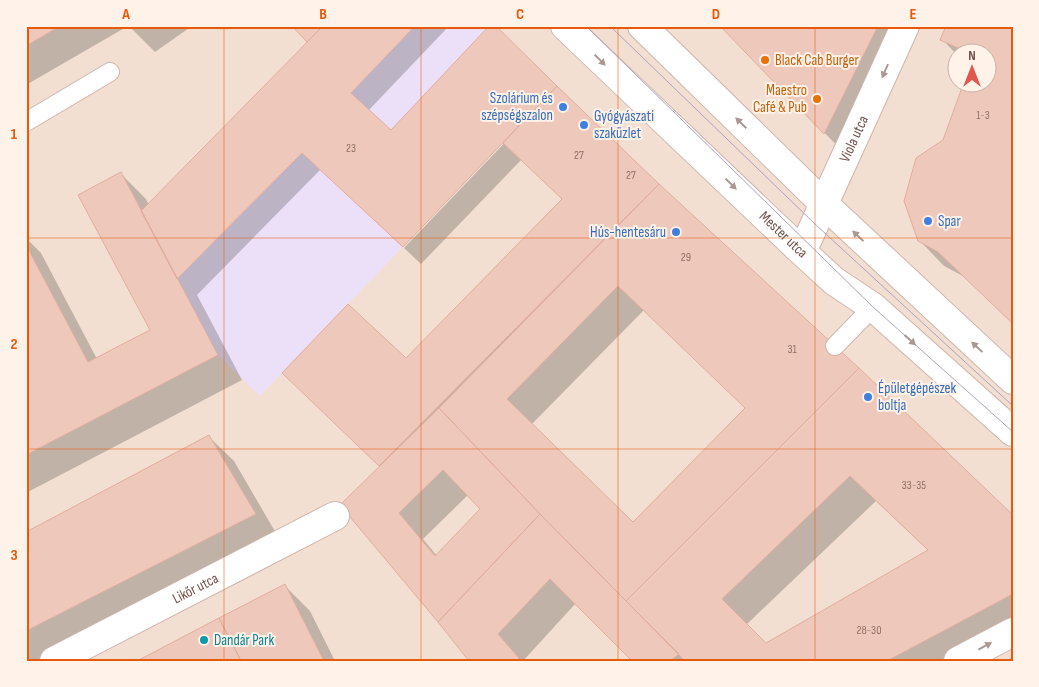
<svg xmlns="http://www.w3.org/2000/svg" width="1039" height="687" font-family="'Sofia Sans Condensed',sans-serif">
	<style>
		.residential { fill: #f2dfd1; fill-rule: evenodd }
		.education { fill: #ebe0f7 }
		.shadow { fill: #0003; fill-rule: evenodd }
		.building { fill: #efc8bc; stroke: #e1ad9d; fill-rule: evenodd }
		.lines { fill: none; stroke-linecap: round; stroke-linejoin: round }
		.service-casing { stroke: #ceb6ad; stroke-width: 20 }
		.minor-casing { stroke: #ceb6ad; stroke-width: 30 }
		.tertiary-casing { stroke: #ceb6ad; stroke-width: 30 }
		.service { stroke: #fff; stroke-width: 18 }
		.minor { stroke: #fff; stroke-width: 28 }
		.tertiary { stroke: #fff; stroke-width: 28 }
		.tram { stroke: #afa2c3; stroke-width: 1 }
		.oneway { fill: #aa9792 }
		.grid { fill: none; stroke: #e8590c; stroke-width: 1; stroke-opacity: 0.55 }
		.food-dot { fill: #e8710a; stroke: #fef2e9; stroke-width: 2 }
		.shop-dot { fill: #3f7fe0; stroke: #fef2e9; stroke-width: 2 }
		.culture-dot { fill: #0f9aa8; stroke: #fef2e9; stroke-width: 2 }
		.labels { text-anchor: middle; stroke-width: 4; stroke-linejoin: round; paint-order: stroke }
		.number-label { font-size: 12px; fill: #917066 }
		.food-label { font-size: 15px; fill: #c56008; stroke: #fef2e9; text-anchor: start }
		.shop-label { font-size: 15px; fill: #366cbe; stroke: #fef2e9; text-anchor: start }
		.street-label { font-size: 15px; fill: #72524a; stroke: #fef2e9 }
		.culture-label { font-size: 15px; fill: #0d838f; stroke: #fef2e9; text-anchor: start }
		.neatline { fill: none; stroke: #e8590c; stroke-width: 2 }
		.grid-label { font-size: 16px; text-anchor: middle; font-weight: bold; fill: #e8590c }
	</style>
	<rect width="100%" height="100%" fill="#fbeee3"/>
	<!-- residential -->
	<path class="residential" d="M 26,26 L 1013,26 L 1013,661 L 26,661 ZM 956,52 L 986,52 L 986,82 L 956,82 Z"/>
	<!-- education -->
	<path class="education" d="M 323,26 L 496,26 L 557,86 L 260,396 L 218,355 L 141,211 Z"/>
	<!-- shadow -->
	<path class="shadow" d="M 26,26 L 128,26 L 26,85 Z
		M 129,26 L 192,26 L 155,52 Z
		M 294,26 L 449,26 L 368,111 L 391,132 L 556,86 L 402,246 L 321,169 L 197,295 L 242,380 L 26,493 L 26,238 L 41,253 L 97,359 L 152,331 L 121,174 L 146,199 L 149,205 L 308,42 Z
		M 721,26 L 915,26 L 849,158 Z
		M 1013,26 L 965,277 L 944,266 L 919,240 L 944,141 L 986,82 L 986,52 L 956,52 L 956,54 L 942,39 Z
		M 557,88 L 658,184 L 858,369 L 1013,517 L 1013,632 L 959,661 L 634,661 L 576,603 L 523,661 L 471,661 L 341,505 L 381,467 L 309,398 L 406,360 L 563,199 L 522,159 L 421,264 L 404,248 ZM 644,310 L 746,408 L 633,524 L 531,425 ZM 468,495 L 481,509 L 437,556 L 423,539 ZM 876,501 L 929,551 L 766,645 L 746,625 Z
		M 208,436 L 234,461 L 280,540 L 42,661 L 26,661 L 26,533 Z
		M 285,586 L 310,611 L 335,661 L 141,661 Z
		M 1013,657 L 1013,661 L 1005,661 Z"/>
	<!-- building -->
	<path class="building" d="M 26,26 L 60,26 L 26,46 Z
		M 292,26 L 323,26 L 307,42 Z
		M 323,26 L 415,26 L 351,93 L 391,130 L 489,26 L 496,26 L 557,86 L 403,247 L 302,153 L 177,279 L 141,211 Z
		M 720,26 L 878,26 L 824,134 Z
		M 946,26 L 1013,26 L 1013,324 L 938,252 L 918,241 L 904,201 L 916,158 L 943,140 L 964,82 L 986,82 L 986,52 L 967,52 L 940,40 Z
		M 557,86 L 659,184 L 379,466 L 282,373 L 348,304 L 406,358 L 562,199 L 503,143 Z
		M 121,172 L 218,355 L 26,455 L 26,245 L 88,362 L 150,330 L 78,195 Z
		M 659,184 L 859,368 L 626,601 L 540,514 L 439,408 ZM 618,286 L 745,408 L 633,522 L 507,399 Z
		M 859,368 L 1013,515 L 1013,594 L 887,661 L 685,661 L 626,601 ZM 850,476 L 928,550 L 766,643 L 722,599 Z
		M 439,408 L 540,514 L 438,622 L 340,505 ZM 443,470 L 480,509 L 435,556 L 399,513 Z
		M 209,435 L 256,514 L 26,631 L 26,532 Z
		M 540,514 L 626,601 L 679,654 L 670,661 L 632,661 L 550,579 L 498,634 L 519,658 L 516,661 L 469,661 L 438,622 Z
		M 285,584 L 324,661 L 241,661 L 219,618 Z
		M 219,618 L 241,661 L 137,661 Z"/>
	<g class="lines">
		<!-- service casing -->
		<g class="service-casing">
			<path id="service" d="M 26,122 L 110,72
				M 835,346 L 873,307"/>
		</g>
		<!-- minor casing -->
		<g class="minor-casing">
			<g id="minor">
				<path id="s1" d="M 797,247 L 807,241 L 905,26"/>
				<path id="s2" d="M 54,661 L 335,516"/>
				<path d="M 958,661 L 1013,632"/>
			</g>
		</g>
		<!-- tertiary casing -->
		<g class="tertiary-casing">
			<g id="tertiary">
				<path id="s3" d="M 565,26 L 797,247 L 834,281 L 873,307 L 1013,432"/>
				<path d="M 642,26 L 824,204 L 1013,380"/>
			</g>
		</g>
		<!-- service -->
		<use href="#service" class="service"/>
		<!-- minor -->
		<use href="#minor" class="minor"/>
		<!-- tertiary -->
		<use href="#tertiary" class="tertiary"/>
		<!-- tram -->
		<path class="tram" d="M 586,26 L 873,307 L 1013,432
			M 610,26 L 815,224 L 1013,406"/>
	</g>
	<!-- one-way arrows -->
	<defs><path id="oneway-solid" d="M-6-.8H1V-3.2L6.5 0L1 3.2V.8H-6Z" transform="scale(1.25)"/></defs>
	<g class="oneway">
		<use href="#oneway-solid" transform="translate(600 60) rotate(44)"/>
		<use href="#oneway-solid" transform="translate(885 71) rotate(114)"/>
		<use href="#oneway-solid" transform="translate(741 123) rotate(-136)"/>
		<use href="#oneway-solid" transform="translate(731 184) rotate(44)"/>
		<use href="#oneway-solid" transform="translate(858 236) rotate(-137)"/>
		<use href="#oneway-solid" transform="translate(910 340) rotate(42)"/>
		<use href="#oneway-solid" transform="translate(977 347) rotate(-137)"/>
		<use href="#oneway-solid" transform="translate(985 646) rotate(-28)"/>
	</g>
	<!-- grid -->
	<path class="grid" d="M 224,26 L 224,661M 421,26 L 421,661M 618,26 L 618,661M 815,26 L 815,661M 26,238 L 1013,238M 26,449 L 1013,449"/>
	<!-- markers -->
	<g class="food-dot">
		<circle cx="765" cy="60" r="5"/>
		<circle cx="817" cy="99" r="5"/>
	</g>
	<g class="shop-dot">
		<circle cx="563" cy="107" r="5"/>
		<circle cx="584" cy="125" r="5"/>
		<circle cx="928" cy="221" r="5"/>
		<circle cx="676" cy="232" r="5"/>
		<circle cx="868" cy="397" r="5"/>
	</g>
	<circle class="culture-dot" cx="204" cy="640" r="5"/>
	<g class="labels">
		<!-- number labels -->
		<g class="number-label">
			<text x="983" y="119">1-3</text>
			<text x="351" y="152">23</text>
			<text x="579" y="159">27</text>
			<text x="631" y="179">27</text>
			<text x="686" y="261">29</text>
			<text x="792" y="353">31</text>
			<text x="914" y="489">33-35</text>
			<text x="869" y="634">28-30</text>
		</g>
		<!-- food labels -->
		<g class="food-label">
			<text x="775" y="65">Black Cab Burger</text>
			<text x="807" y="95" text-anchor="end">Maestro<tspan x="807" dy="17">Café &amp; Pub</tspan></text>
		</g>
		<!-- shop labels -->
		<g class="shop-label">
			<text x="553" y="103" text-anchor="end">Szolárium és<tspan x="553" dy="17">szépségszalon</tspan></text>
			<text x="594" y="121">Gyógyászati<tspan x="594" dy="17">szaküzlet</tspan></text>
			<text x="938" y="226">Spar</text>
			<text x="666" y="237" text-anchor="end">Hús-hentesáru</text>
			<text x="878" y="393">Épületgépészek<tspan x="878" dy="17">boltja</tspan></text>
		</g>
		<!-- street labels -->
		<g class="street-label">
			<text dy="5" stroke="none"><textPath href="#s1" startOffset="124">Viola utca</textPath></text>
			<text dy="5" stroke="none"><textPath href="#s3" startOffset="302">Mester utca</textPath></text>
			<text dy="5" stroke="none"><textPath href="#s2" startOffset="159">Likőr utca</textPath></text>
		</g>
		<!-- culture labels -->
		<g class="culture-label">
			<text x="214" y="645">Dandár Park</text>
		</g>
	</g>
	<!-- border -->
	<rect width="1039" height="687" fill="none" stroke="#fef2e9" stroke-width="55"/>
	<!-- north arrow -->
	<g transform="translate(972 68)"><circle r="24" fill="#fef2e9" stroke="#c6b2a9"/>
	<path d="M0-4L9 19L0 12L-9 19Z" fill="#e0584d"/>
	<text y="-8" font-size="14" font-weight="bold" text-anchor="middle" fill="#72524a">N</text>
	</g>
	<rect x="28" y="28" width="984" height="632" class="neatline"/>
	<g class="grid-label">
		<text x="126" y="19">A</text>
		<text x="323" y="19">B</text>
		<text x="520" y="19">C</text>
		<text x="716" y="19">D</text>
		<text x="913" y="19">E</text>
		<text x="14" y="139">1</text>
		<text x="14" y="349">2</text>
		<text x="14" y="560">3</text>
	</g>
</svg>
